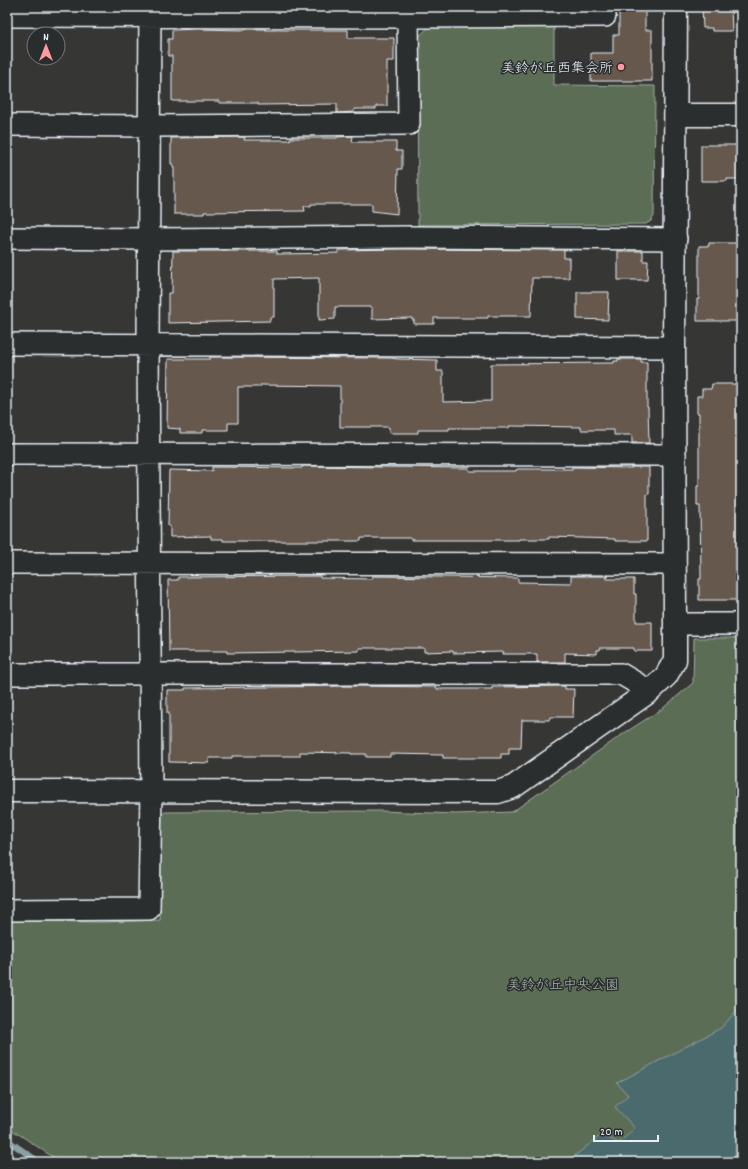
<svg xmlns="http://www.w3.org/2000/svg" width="748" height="1169" font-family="Dekko,'Klee One',sans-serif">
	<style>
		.green { fill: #5c6d55; stroke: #a2afa6 }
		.water { fill: #4b6a6d; stroke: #8aa0a5 }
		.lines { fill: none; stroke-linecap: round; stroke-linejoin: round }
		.stream { stroke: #8aa0a5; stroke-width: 6 }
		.building { fill: #66594d; stroke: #e8f1f8 }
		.minor-casing { stroke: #e8f1f8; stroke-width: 24 }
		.tertiary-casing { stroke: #e8f1f8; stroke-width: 25 }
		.minor { stroke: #2a2d2e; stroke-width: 21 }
		.tertiary { stroke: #2a2d2e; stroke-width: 22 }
		.poi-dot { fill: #ff9aa2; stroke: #2a2d2e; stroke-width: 1.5 }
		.labels { text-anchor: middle; stroke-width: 3; stroke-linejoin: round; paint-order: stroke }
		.poi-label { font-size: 14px; fill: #e8f1f8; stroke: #2a2d2e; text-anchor: end }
		.park-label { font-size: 14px; fill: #a9b6af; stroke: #2a2d2e }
	</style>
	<rect width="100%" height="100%" fill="#363634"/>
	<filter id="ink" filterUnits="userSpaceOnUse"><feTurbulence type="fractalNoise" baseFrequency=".025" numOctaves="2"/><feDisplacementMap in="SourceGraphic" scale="8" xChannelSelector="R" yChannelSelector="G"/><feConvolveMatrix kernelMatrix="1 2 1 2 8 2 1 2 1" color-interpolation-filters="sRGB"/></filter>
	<g filter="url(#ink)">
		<!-- green -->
		<path class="green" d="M 431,25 L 554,26 L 554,85 L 655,86 L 654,216 L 651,221 L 646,224 L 418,225 L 417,38 Z
			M 694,638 L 741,638 L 741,1162 L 60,1162 L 20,1135 L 7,1127 L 7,921 L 101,922 L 160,920 L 160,816 L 165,812 L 381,811 L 456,814 L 512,812 L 623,734 L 662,709 L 693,683 Z"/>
		<!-- water -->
		<path class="water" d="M 741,1006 L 741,1162 L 567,1162 L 601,1135 L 619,1143 L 635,1128 L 615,1107 L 628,1095 L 617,1083 L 721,1028 Z"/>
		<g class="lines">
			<!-- stream -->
			<path class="stream" d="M 7,1140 L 39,1162"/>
		</g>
		<!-- building -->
		<path class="building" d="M 619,7 L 645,7 L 645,30 L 652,30 L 652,81 L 591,81 L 591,53 L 613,53 L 613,35 L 619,35 Z
			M 702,7 L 731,7 L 732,31 L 712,31 L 712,28 L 703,28 Z
			M 198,29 L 245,30 L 245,29 L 265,29 L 266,30 L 348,30 L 348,38 L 394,38 L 394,61 L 387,61 L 387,106 L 376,106 L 376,109 L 354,109 L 354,112 L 337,113 L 337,104 L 258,105 L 258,103 L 219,103 L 219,101 L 172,101 L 172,56 L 168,56 L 168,39 L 172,39 L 172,30 Z
			M 353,136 L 352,142 L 396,142 L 396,151 L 402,151 L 402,169 L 398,169 L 397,214 L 372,211 L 372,204 L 311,204 L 311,206 L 304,206 L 305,211 L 204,212 L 204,214 L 174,214 L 174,168 L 173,168 L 173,164 L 171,164 L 171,138 L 245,137 L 244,140 L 290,140 L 290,138 L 337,138 L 337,137 Z
			M 701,145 L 741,145 L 741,179 L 727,179 L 727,181 L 701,181 Z
			M 709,243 L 741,243 L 741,321 L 697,321 L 697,299 L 699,299 L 699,246 L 709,246 Z
			M 401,249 L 564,250 L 564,258 L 569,258 L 569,278 L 532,278 L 531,316 L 488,316 L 488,318 L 434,318 L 434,324 L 414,324 L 414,320 L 412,320 L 412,318 L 372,319 L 372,307 L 335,307 L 335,319 L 319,320 L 319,278 L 274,279 L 274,317 L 270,317 L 270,321 L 168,323 L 168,293 L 172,293 L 173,251 L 277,251 L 277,254 L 338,253 L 338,250 Z
			M 618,251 L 643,251 L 643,261 L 648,261 L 647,280 L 618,280 Z
			M 577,292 L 609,292 L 608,320 L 577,319 Z
			M 210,357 L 391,358 L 398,359 L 437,360 L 437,371 L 443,371 L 443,402 L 491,401 L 491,364 L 614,363 L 614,361 L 618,361 L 618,359 L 641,359 L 641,362 L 647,362 L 647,407 L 648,407 L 649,443 L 632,443 L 632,435 L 614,435 L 614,430 L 581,430 L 581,427 L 509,426 L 509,428 L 449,428 L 449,430 L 418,430 L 418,433 L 389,433 L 389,427 L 340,427 L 340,386 L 260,385 L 260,387 L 238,387 L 238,423 L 228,423 L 228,430 L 202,430 L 202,433 L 180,433 L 180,429 L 167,428 L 168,359 L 210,359 Z
			M 712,384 L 741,384 L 741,600 L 699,600 L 699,579 L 701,579 L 700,506 L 697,506 L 697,486 L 699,486 L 699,413 L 697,413 L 697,396 L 702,396 L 702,389 L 711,389 Z
			M 302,466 L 469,468 L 469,471 L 516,471 L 517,469 L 572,469 L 572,467 L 632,468 L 632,467 L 649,467 L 649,494 L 647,494 L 647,541 L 615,541 L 615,539 L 549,537 L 549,539 L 519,539 L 519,540 L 411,540 L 411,538 L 361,538 L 361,541 L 223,541 L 223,539 L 211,539 L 211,536 L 170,537 L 170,526 L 168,526 L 169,470 L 212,471 L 212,467 L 302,468 Z
			M 320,576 L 320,578 L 372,579 L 372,576 L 518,578 L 518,582 L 571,583 L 571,576 L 607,576 L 607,579 L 634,579 L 634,594 L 636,594 L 636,622 L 652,622 L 652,651 L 634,651 L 634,648 L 600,648 L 600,650 L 597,650 L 597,654 L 565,653 L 565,662 L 537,662 L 537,654 L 503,654 L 504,652 L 453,653 L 453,651 L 424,652 L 424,648 L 359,648 L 359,651 L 227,653 L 227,651 L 169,651 L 168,580 L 178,580 L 178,577 Z
			M 352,686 L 437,687 L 437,689 L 492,689 L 492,687 L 565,686 L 565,689 L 574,689 L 573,717 L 550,717 L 549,720 L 522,720 L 521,748 L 509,748 L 509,754 L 501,754 L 501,758 L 443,758 L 443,755 L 390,754 L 390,757 L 366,757 L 366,754 L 351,754 L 351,753 L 300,752 L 300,756 L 232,756 L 232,758 L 209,758 L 209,763 L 169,762 L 169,713 L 167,713 L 167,690 L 185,690 L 185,688 Z"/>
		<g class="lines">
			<!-- minor casing -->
			<g class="minor-casing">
				<path id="minor" d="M 7,16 L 408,17 L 605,16 L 605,7
					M 7,125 L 151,126 L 409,124 L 408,17
					M 7,238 L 150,239 L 411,237 L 676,239
					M 7,344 L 674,347
					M 7,454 L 675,455
					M 7,563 L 675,564
					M 675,624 L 741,624
					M 7,674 L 621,674 L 650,691
					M 7,910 L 149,909 L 151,792 L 148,345 L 150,7"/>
			</g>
			<!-- tertiary casing -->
			<g class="tertiary-casing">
				<path id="tertiary" d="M 676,115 L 741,115
					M 7,791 L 498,792 L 513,787 L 650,691 L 666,676 L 675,660 L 675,624 L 674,347 L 676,7"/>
			</g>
			<!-- minor -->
			<use href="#minor" class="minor"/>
			<!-- tertiary -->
			<use href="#tertiary" class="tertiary"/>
		</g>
	</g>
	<!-- markers -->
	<circle class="poi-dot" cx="621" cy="67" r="4"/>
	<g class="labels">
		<!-- poi labels -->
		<g class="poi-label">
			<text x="613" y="72">美鈴が丘西集会所</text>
		</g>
		<!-- park labels -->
		<g class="park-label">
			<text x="563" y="989">美鈴が丘中央公園</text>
		</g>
	</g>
	<!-- margin -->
	<rect width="748" height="1169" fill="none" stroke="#2a2d2e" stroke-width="24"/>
	<rect x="12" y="12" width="724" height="1145" fill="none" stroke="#e8f1f8" stroke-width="1.5" filter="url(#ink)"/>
	<!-- north arrow -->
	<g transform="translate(46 46)"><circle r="19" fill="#2a2d2e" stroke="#767b7f"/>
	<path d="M0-3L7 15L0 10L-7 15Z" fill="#ff9aa2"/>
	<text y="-6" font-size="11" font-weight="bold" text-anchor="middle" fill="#e8f1f8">N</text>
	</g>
	<!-- scale -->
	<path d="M594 1135v6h64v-6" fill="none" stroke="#e8f1f8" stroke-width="2"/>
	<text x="600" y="1135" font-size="12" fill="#e8f1f8" stroke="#2a2d2e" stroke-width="3" paint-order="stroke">20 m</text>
</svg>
